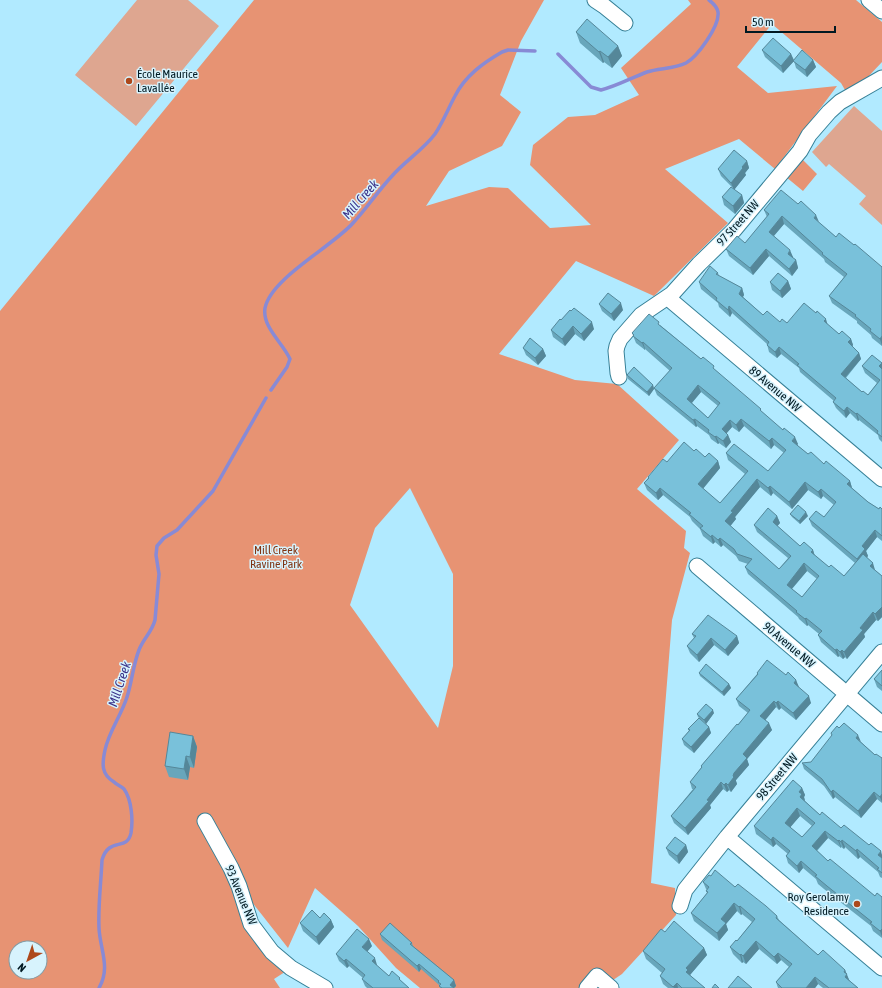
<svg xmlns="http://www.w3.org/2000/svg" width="882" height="988" font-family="'Asap Condensed',sans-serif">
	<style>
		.green { fill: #dea690 }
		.forest { fill: #e79373; fill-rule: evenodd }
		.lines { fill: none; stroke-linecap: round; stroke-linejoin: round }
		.stream { stroke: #888ad5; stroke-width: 3.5 }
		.minor-casing { stroke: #378097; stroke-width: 17 }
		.minor { stroke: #fff; stroke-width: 15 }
		.wall { fill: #68a6bb; fill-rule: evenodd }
		.shaded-wall { fill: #558799 }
		.building { fill: #79c1da; stroke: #558799; fill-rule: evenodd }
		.poi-dot { fill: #ad481b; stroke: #d7f3fd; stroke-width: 1.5 }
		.labels { text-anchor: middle; stroke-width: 3; stroke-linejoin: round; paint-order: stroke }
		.poi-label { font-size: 12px; fill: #001922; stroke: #d7f3fd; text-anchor: start }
		.street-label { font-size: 12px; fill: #001922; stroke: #d7f3fd }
		.park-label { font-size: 12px; fill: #803413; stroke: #d7f3fd }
		.water-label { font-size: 13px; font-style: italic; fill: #382f88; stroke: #d7f3fd }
	</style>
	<rect width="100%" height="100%" fill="#b1eaff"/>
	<!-- green -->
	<path class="green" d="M 137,0 L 188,0 L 219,26 L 136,126 L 75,75 Z
		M 854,106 L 882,131 L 882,225 L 859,204 L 866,196 L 829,164 L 826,167 L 812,152 Z"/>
	<!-- forest -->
	<path class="forest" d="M 254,0 L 544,0 L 521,41 L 500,95 L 521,112 L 502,146 L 449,171 L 426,206 L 489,187 L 508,188 L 550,228 L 591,225 L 530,165 L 533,145 L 568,117 L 595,115 L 639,95 L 621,68 L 691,4 L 688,0 L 856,0 L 882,22 L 882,62 L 849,97 L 841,83 L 772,24 L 737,67 L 768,93 L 837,86 L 775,169 L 739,139 L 665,169 L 728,223 L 654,296 L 576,261 L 499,354 L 575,380 L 617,384 L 679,440 L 637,489 L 686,531 L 684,548 L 690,553 L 672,620 L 651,883 L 675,888 L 676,915 L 622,974 L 601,988 L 420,988 L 396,968 L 358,926 L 315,888 L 288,948 L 240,887 L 251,924 L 291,968 L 274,979 L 280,988 L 0,988 L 0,311 ZM 410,488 L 453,574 L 453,666 L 438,728 L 350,605 L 375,528 ZM 16,948 L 40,948 L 40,972 L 16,972 Z
		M 802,159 L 817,174 L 803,191 L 786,177 Z"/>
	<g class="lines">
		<!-- stream -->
		<path class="stream" d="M 558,54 L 591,87 L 601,90 C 617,86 631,78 647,72 C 659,68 674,69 686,63 C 697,57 720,26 718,12 C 717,7 713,3 709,0
			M 271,390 L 287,367 L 290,359 C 283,343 262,327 265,308 C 271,278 333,246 353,223 C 367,208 378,191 392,176 C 405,161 423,150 435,134 C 443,122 448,109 455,96 C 465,76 483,63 502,52 L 508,50 L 535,51
			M 99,988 C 111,967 100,950 99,928 C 98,905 101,883 102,860 C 109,836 127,852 131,833 C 133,821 132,800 124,789 C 121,786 117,785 114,782 C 101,774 102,764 105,750 C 109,731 121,716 127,697 C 132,682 133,665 139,650 C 143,639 152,632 155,620 L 159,574 L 156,555 L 157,546 L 164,538 L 177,530 L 213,491 L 266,398"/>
		<!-- minor casing -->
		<g class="minor-casing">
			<path id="minor" d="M 595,0 L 604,6 L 625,23
				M 869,0 L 882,11
				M 668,298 L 882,479
				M 619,377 L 618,373 L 616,351 L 617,346 L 620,339 L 641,315 L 672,294 L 699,264 L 734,230 L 800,151 L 809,135 L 829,112 L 840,102 L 882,78
				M 697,566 L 882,724
				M 205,821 L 231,868 L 239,886 L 251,924 L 272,952 L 291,968 L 325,988
				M 727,837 L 882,968
				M 680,906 L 685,890 L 727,837 L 882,652
				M 587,988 L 597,976 L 611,988"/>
		</g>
		<!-- minor -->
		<use href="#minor" class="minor"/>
	</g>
	<!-- wall -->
	<path class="wall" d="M 576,32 L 618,46 L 622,56 L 612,68 L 604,62 L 603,63 L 580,43 Z
		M 762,50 L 791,54 L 794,60 L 813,60 L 816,67 L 807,77 L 796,68 L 794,61 L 783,73 L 765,57 Z
		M 747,161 L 749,168 L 745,173 L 746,175 L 734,190 L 742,195 L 744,203 L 735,214 L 724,205 L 722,197 L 733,188 L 721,176 L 718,169 Z
		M 764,210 L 819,223 L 836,237 L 882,267 L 882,346 L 872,338 L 871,335 L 857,323 L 857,321 L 832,303 L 829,296 L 844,277 L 825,262 L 824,259 L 784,224 L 774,236 L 793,257 L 793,258 L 796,260 L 798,268 L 792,276 L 769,256 L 753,275 L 729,256 L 726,249 L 745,243 L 767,217 Z
		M 718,273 L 719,276 L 742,288 L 744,295 L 743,297 L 763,315 L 780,322 L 787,323 L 828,325 L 839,334 L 851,339 L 853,345 L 852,347 L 859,353 L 861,359 L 846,378 L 862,392 L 868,395 L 877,383 L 865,373 L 862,366 L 882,363 L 882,442 L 879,439 L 878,435 L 859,420 L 858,421 L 850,413 L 846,418 L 836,408 L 833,402 L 834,401 L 800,372 L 799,368 L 781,354 L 777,358 L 769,352 L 767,344 L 732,313 L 730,317 L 719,307 L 718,303 L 701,289 L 699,282 Z
		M 788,281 L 791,289 L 782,298 L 772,290 L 770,282 Z
		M 599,304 L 623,310 L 614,321 L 602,311 Z
		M 561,320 L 594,329 L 584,341 L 575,334 L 565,346 L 553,337 L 551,330 Z
		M 660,325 L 701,359 L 715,370 L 798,444 L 797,445 L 808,454 L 824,464 L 850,481 L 852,488 L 868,502 L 879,509 L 882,509 L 882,541 L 877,537 L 866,551 L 868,556 L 867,557 L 875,570 L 882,576 L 882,617 L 878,621 L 876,620 L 864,634 L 865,637 L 847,659 L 845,657 L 843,659 L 839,656 L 838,657 L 821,642 L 818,635 L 819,634 L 808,625 L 807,626 L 799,619 L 798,617 L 748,574 L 745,567 L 748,564 L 739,561 L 736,556 L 723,545 L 721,547 L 715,542 L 713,544 L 703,536 L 700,529 L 692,521 L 690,517 L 663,495 L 658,500 L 647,490 L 644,483 L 648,478 L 648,477 L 667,462 L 694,451 L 705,457 L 718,461 L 720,468 L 703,489 L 720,503 L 745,474 L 728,460 L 726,453 L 768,471 L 784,453 L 774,445 L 771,449 L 744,426 L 739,432 L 732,427 L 726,434 L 728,435 L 731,442 L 726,448 L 719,443 L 718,444 L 711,439 L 709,435 L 697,426 L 696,427 L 657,395 L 654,388 L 670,371 L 645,349 L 645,350 L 636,343 L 632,333 ZM 701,392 L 718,406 L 708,418 L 692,403 ZM 760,487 L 771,496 L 773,493 L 792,509 L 808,490 L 821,499 L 823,496 L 834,505 L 824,517 L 809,519 L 812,526 L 855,563 L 844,576 L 829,567 L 815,556 L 813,550 L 800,546 L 777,526 L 780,523 L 777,516 L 754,525 L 757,532 L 788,558 L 779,569 L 730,526 L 736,519 L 735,517 ZM 807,571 L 817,579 L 802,597 L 792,589 Z
		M 523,348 L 543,349 L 546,356 L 538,365 L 526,355 Z
		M 627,375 L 653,385 L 654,389 L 649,396 L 628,379 Z
		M 790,514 L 808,516 L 800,524 L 792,517 Z
		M 692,634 L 737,636 L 739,643 L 728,656 L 714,645 L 699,662 L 690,653 L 687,646 L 694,638 Z
		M 882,670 L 882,691 L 877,687 L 874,679 Z
		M 699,673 L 729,684 L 731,688 L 724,696 L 700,676 Z
		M 757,673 L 786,675 L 796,680 L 798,687 L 811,703 L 796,720 L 781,708 L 779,710 L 776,707 L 765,720 L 772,730 L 747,759 L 749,765 L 736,780 L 736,781 L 737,784 L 731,792 L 729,790 L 727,792 L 723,789 L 710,805 L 711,808 L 688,835 L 674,823 L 671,816 L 693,789 L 692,789 L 690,782 L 701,768 L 701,766 L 748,713 L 739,706 L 736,699 L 757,674 Z
		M 714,713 L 706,724 L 698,717 L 697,714 Z
		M 709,727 L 711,733 L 694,753 L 684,745 L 682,739 L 689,731 L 688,729 Z
		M 839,728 L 861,742 L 875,755 L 882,758 L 882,803 L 877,799 L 861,818 L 835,797 L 833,799 L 824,786 L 804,769 L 802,763 L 811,762 L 832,736 L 831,733 Z
		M 193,736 L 197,747 L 194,768 L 190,767 L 188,780 L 169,777 L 165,766 Z
		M 802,788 L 805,795 L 804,797 L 805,801 L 820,815 L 882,855 L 882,878 L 880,877 L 878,872 L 860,857 L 858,859 L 845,847 L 844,849 L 841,847 L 841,848 L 828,838 L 817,851 L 828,861 L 875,896 L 882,897 L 882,938 L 873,931 L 871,926 L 830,894 L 818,884 L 816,879 L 803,868 L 799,873 L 788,863 L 786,856 L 788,854 L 776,844 L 773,847 L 756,834 L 754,826 ZM 800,816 L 812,826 L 802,837 L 790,827 Z
		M 686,845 L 688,852 L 679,864 L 669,855 L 666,848 Z
		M 711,876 L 735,887 L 777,916 L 779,920 L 818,955 L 845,970 L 849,980 L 858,988 L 823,988 L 818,984 L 815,988 L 778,988 L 776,982 L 789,967 L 781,960 L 777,964 L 759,949 L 746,964 L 743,962 L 742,963 L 733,954 L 730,947 L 737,941 L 752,922 L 742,914 L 741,915 L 737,911 L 726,924 L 728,930 L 719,941 L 694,921 L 691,913 L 707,893 L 706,891 L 707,890 L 706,889 L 703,882 Z
		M 320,918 L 331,920 L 334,927 L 319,945 L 303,931 L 300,923 Z
		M 665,932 L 704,948 L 707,955 L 690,975 L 691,976 L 705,988 L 668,988 L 663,984 L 660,976 L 662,973 L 646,959 L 643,951 Z
		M 380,934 L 412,943 L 413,946 L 454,980 L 456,986 L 454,988 L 440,988 L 439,985 L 421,969 L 419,972 L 382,940 Z
		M 372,946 L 367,952 L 377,965 L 377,966 L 389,976 L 401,981 L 409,988 L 367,988 L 365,986 L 362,979 L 363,978 L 349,966 L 347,968 L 339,961 L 336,954 Z"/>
	<!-- shaded-wall -->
	<path class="shaded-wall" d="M 618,46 L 622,56 L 612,68 L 608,57 Z
		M 600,51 L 604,62 L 603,63 L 599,52 Z
		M 791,54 L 794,61 L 783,73 L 781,66 Z
		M 813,60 L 816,67 L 807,77 L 805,70 Z
		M 747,161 L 749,168 L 745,173 L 746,175 L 734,190 L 731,183 L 742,167 Z
		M 742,195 L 744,203 L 735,214 L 733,206 Z
		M 816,215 L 819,222 L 814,218 Z
		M 782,216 L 784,224 L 771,239 L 769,232 Z
		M 766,249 L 769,256 L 753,275 L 750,268 Z
		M 790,250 L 793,257 L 790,261 L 788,254 Z
		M 796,260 L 798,268 L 792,276 L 789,269 Z
		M 788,281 L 791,289 L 782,298 L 780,291 Z
		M 742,288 L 744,295 L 741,300 L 739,294 Z
		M 621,303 L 623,310 L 614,321 L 611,314 Z
		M 729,306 L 732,313 L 730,317 L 728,310 Z
		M 826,319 L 828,326 L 824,321 Z
		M 592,322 L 594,329 L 584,341 L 581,334 Z
		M 573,326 L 575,334 L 565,346 L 562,339 Z
		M 882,336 L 882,346 L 880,339 Z
		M 851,339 L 853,345 L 850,349 L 848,342 Z
		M 643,342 L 645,349 L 645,350 L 642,343 Z
		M 779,347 L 781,354 L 777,358 L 775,352 Z
		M 543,349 L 546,356 L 538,365 L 535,358 Z
		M 859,353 L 861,359 L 843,380 L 841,374 Z
		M 882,363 L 882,373 L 879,366 Z
		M 653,385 L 654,389 L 649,396 L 647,392 Z
		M 698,385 L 701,392 L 689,406 L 687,399 Z
		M 847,407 L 850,413 L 846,418 L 844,411 Z
		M 857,413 L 859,420 L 858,421 L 856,414 Z
		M 695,419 L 697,426 L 696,427 L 693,420 Z
		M 741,419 L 744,426 L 739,432 L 736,425 Z
		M 730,420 L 732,427 L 724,436 L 722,429 Z
		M 728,435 L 731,442 L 726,448 L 723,441 Z
		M 716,436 L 719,443 L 718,444 L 715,437 Z
		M 795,437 L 798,444 L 795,448 L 792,441 Z
		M 772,438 L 774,445 L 771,449 L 769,441 Z
		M 718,461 L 720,468 L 700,492 L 698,484 Z
		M 757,479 L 760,487 L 735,517 L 736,519 L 728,529 L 725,521 L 731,511 Z
		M 850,481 L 852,488 L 847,484 Z
		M 805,482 L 808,490 L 792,509 L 789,502 Z
		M 770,486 L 773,493 L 771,496 L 768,488 Z
		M 660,488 L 663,495 L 658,500 L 656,493 Z
		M 821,489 L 823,496 L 821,499 L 818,492 Z
		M 806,512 L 808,516 L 800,524 L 799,521 Z
		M 777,516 L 780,523 L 775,529 L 773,522 Z
		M 875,530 L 877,537 L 866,551 L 868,556 L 860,566 L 857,559 L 862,546 Z
		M 712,535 L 715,542 L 713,544 L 711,537 Z
		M 720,538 L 723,545 L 721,547 L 718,540 Z
		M 813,550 L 815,557 L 811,552 Z
		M 804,563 L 807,571 L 789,592 L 787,585 Z
		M 873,563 L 875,570 L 873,573 L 870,566 Z
		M 882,607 L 882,617 L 878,621 L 875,614 Z
		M 873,612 L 876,620 L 864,634 L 865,637 L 847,659 L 844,652 L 860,628 Z
		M 806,618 L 808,625 L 807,626 L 805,619 Z
		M 737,636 L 739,643 L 728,656 L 725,650 Z
		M 711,638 L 714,645 L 699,662 L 697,655 Z
		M 837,649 L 839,656 L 838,657 L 835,650 Z
		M 842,650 L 845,657 L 843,659 L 840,652 Z
		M 796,680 L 799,687 L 796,690 L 794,683 Z
		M 729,684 L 731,688 L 724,696 L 722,692 Z
		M 809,696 L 811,703 L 796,720 L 793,713 Z
		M 774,701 L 776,707 L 763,723 L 760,716 Z
		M 778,701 L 781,708 L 779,710 L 776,703 Z
		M 713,710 L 714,713 L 706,724 L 704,720 Z
		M 769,723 L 772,730 L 747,759 L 749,765 L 736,780 L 736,781 L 737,784 L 731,792 L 728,785 L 743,754 Z
		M 709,727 L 711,733 L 694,753 L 691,747 Z
		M 858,735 L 861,742 L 856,738 Z
		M 193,736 L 197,747 L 194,768 L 190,757 Z
		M 186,756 L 190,767 L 188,780 L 184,769 Z
		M 721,782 L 723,789 L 710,805 L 711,808 L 688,835 L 685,828 Z
		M 726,783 L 729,790 L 727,792 L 724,785 Z
		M 802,788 L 805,795 L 804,797 L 805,801 L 800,797 L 799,792 Z
		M 833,790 L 835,797 L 833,799 L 831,792 Z
		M 874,792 L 877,799 L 861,818 L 858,811 Z
		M 882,794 L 882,802 L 880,797 Z
		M 797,808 L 800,816 L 788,830 L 785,823 Z
		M 825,831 L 828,838 L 814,853 L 812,846 Z
		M 773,837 L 776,844 L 773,847 L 771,840 Z
		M 839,840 L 841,847 L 841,848 L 838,841 Z
		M 842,840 L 845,847 L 844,849 L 841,842 Z
		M 686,845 L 688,852 L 679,864 L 677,856 Z
		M 857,849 L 860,857 L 858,859 L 856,851 Z
		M 881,851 L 882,855 L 882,860 L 878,855 Z
		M 801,861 L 803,868 L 799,873 L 797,866 Z
		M 734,903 L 737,911 L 726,924 L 728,930 L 719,941 L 717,933 L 721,919 Z
		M 740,906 L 742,914 L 741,915 L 739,907 Z
		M 331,920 L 334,927 L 319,945 L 316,937 Z
		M 882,929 L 882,937 L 880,931 Z
		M 369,939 L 372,946 L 365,954 L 362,947 Z
		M 756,941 L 759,949 L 746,964 L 743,956 Z
		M 704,948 L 707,955 L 690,975 L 691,978 L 686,972 L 686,968 Z
		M 778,953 L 781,960 L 777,964 L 774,957 Z
		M 741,954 L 743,962 L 742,963 L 740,955 Z
		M 375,958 L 377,965 L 374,969 L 372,961 Z
		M 346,959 L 349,966 L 347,968 L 344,961 Z
		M 419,964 L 421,969 L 419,972 L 417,966 Z
		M 845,970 L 850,982 L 848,984 L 844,972 Z
		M 815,977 L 818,984 L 815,988 L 806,988 Z
		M 454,980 L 456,986 L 454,988 L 451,988 L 450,985 Z
		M 677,983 L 678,988 L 674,988 L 673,987 Z"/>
	<!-- building -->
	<path class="building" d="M 587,19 L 618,46 L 608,57 L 600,51 L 599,52 L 576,32 Z
		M 773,38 L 791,54 L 781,66 L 762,50 Z
		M 802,50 L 813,60 L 805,70 L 793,61 Z
		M 734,150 L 747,161 L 742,167 L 743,168 L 731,183 L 718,169 Z
		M 731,187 L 742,195 L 733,206 L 722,197 Z
		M 781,190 L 798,204 L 801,201 L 816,215 L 814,218 L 836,237 L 839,233 L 854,245 L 855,244 L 882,267 L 882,336 L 880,339 L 870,331 L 871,329 L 855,316 L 856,315 L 829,296 L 847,274 L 822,254 L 823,253 L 782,216 L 769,232 L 790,250 L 788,254 L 796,260 L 789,269 L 766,249 L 750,268 L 726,249 L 737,236 L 745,243 L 769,214 L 764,210 Z
		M 710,266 L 718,273 L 716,274 L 742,288 L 739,294 L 763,315 L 767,311 L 780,322 L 782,319 L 787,323 L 804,303 L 816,313 L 817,311 L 826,319 L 824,321 L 839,334 L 842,331 L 851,339 L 848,342 L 859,353 L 841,374 L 862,392 L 863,391 L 868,395 L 880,380 L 862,366 L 872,355 L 882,363 L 879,366 L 882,369 L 882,437 L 877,433 L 878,431 L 857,413 L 856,414 L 847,407 L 844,411 L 833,402 L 836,398 L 797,365 L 799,364 L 779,347 L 775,352 L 767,345 L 769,342 L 729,306 L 728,310 L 716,300 L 717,298 L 699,282 Z
		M 778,273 L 788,281 L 780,291 L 770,282 Z
		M 608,293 L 621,303 L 611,314 L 599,304 Z
		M 574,308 L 592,322 L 581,334 L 573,326 L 562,339 L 551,330 L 560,319 L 561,320 L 570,310 L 571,311 Z
		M 649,314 L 659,322 L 658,324 L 701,359 L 703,357 L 714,366 L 713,368 L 761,409 L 760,410 L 783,430 L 784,428 L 795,437 L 792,441 L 808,454 L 811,452 L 824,464 L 826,461 L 850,481 L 847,484 L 868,502 L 879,509 L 880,507 L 882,509 L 882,536 L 875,530 L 862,546 L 865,549 L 857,559 L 809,519 L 816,511 L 824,517 L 836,502 L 821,489 L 818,492 L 805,482 L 789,502 L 770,486 L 768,488 L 757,479 L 731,511 L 733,512 L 725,521 L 779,569 L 791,556 L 754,525 L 768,508 L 777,516 L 773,522 L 800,546 L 804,542 L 813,550 L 811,552 L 829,567 L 831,565 L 844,576 L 863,554 L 873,563 L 870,566 L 882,576 L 882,607 L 875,614 L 873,612 L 860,628 L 863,630 L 844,652 L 842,650 L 840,652 L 837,649 L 835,650 L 818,635 L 822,631 L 806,618 L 805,619 L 796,612 L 797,611 L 745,567 L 752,559 L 737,554 L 734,549 L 720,538 L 718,540 L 712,535 L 711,537 L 700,528 L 703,526 L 689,514 L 691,513 L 660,488 L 656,493 L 644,483 L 649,478 L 648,477 L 663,459 L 667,462 L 684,442 L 694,451 L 696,449 L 705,457 L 709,453 L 718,461 L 698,484 L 720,503 L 748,471 L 726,453 L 734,444 L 768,471 L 786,450 L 772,438 L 769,441 L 741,419 L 736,425 L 730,420 L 722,429 L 728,435 L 723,441 L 716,436 L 715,437 L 708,432 L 709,430 L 695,419 L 693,420 L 654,388 L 672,368 L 643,342 L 642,343 L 633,336 L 634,335 L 632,333 ZM 698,385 L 720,403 L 708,418 L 687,399 ZM 804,563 L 819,576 L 802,597 L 787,585 Z
		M 530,338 L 543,349 L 535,358 L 523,348 Z
		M 634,367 L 653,385 L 647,392 L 627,375 Z
		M 798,505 L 806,512 L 799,521 L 790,514 Z
		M 708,615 L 737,636 L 725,650 L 711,638 L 697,655 L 687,646 L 696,636 L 692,634 Z
		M 767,660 L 786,675 L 788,672 L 796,680 L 794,683 L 809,696 L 793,713 L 778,701 L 776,703 L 774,701 L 760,716 L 769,723 L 743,754 L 747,758 L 734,773 L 733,776 L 734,777 L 728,785 L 726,783 L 724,785 L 721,782 L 707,800 L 709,801 L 685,828 L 671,816 L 696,787 L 690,782 L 702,767 L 701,766 L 737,724 L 738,725 L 750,710 L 736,699 L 758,674 L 757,673 Z
		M 706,664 L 729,684 L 722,692 L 699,673 Z
		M 882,670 L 882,686 L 874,679 Z
		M 706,704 L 713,710 L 704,720 L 697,714 Z
		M 699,718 L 709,727 L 691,747 L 682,739 L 690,730 L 688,729 Z
		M 844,723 L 858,735 L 856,738 L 875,755 L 876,754 L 882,758 L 882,794 L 880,797 L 874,792 L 858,811 L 833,790 L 831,792 L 822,779 L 802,763 L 811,762 L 832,735 L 831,733 L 837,726 L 839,728 Z
		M 170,732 L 193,736 L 190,757 L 186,756 L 184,769 L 165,766 Z
		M 793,780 L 802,788 L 799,792 L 802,794 L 800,797 L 820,815 L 822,812 L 841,828 L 844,825 L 869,845 L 871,843 L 881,851 L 878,855 L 882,858 L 882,873 L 877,869 L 879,868 L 857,849 L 856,851 L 842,840 L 841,842 L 839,840 L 838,841 L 825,831 L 812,846 L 828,861 L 830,859 L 875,896 L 877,893 L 882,897 L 882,929 L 880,931 L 870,923 L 872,922 L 827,886 L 815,876 L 817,875 L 801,861 L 797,866 L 786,856 L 790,851 L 773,837 L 771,840 L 754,826 ZM 797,808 L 815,823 L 802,837 L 785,823 Z
		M 675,837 L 686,845 L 677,856 L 666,848 Z
		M 715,870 L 735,887 L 738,884 L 766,906 L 777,916 L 776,918 L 818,955 L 823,950 L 845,970 L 844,972 L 847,974 L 845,977 L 858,988 L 829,988 L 815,977 L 806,988 L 782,988 L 776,982 L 792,964 L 778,953 L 774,957 L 756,941 L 743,956 L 741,954 L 740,955 L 730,947 L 736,940 L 737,941 L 755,919 L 740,906 L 739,907 L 734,903 L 721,919 L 726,923 L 717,933 L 691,913 L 708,892 L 706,891 L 709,887 L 703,882 L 709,875 L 711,876 Z
		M 312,910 L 320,918 L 324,913 L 331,920 L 316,937 L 300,923 Z
		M 674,921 L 704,948 L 686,968 L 688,970 L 686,972 L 705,988 L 682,988 L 677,983 L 673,987 L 660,976 L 665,969 L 643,951 L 661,929 L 665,932 Z
		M 390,923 L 412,943 L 410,944 L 454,980 L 450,985 L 454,988 L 442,988 L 439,986 L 441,984 L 438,982 L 439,981 L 419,964 L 417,966 L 380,934 Z
		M 357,929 L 369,939 L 362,947 L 375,958 L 372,961 L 389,976 L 392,971 L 400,978 L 399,979 L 409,988 L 373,988 L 362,979 L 365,975 L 346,959 L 344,961 L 336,954 Z
		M 738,976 L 752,988 L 728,988 Z
		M 715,984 L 719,988 L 712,988 Z"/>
	<!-- markers -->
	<g class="poi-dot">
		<circle cx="129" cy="81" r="4"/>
		<circle cx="857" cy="904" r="4"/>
	</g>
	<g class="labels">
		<!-- poi labels -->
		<g class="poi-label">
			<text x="137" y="78">École Maurice<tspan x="137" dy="14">Lavallée</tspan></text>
			<text x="849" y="901" text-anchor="end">Roy Gerolamy<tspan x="849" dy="14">Residence</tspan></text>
		</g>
		<!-- street labels -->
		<g class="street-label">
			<text transform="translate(738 223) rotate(-48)" y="4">97 Street NW</text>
			<text transform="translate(775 389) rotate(40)" y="4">89 Avenue NW</text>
			<text transform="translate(789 645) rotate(40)" y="4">90 Avenue NW</text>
			<text transform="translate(777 777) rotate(-50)" y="4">98 Street NW</text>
			<text transform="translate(241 895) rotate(67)" y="4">93 Avenue NW</text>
		</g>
		<!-- park labels -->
		<g class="park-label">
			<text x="276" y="554">Mill Creek<tspan x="276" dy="14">Ravine Park</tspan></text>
		</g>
		<!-- water labels -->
		<g class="water-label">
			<text transform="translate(360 199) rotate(-49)" y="5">Mill Creek</text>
			<text transform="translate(119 684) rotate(-72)" y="5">Mill Creek</text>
		</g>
	</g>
	<!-- north arrow -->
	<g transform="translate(28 960) rotate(220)"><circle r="19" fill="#d7f3fd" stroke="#819ca5"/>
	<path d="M0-3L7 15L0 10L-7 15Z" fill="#ad481b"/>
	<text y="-6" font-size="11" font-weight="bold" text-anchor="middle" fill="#001922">N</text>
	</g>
	<!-- scale -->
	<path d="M746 26v6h89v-6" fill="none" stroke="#001922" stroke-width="2"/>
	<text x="752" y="26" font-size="12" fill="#001922" stroke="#d7f3fd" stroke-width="3" paint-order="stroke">50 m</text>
</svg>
